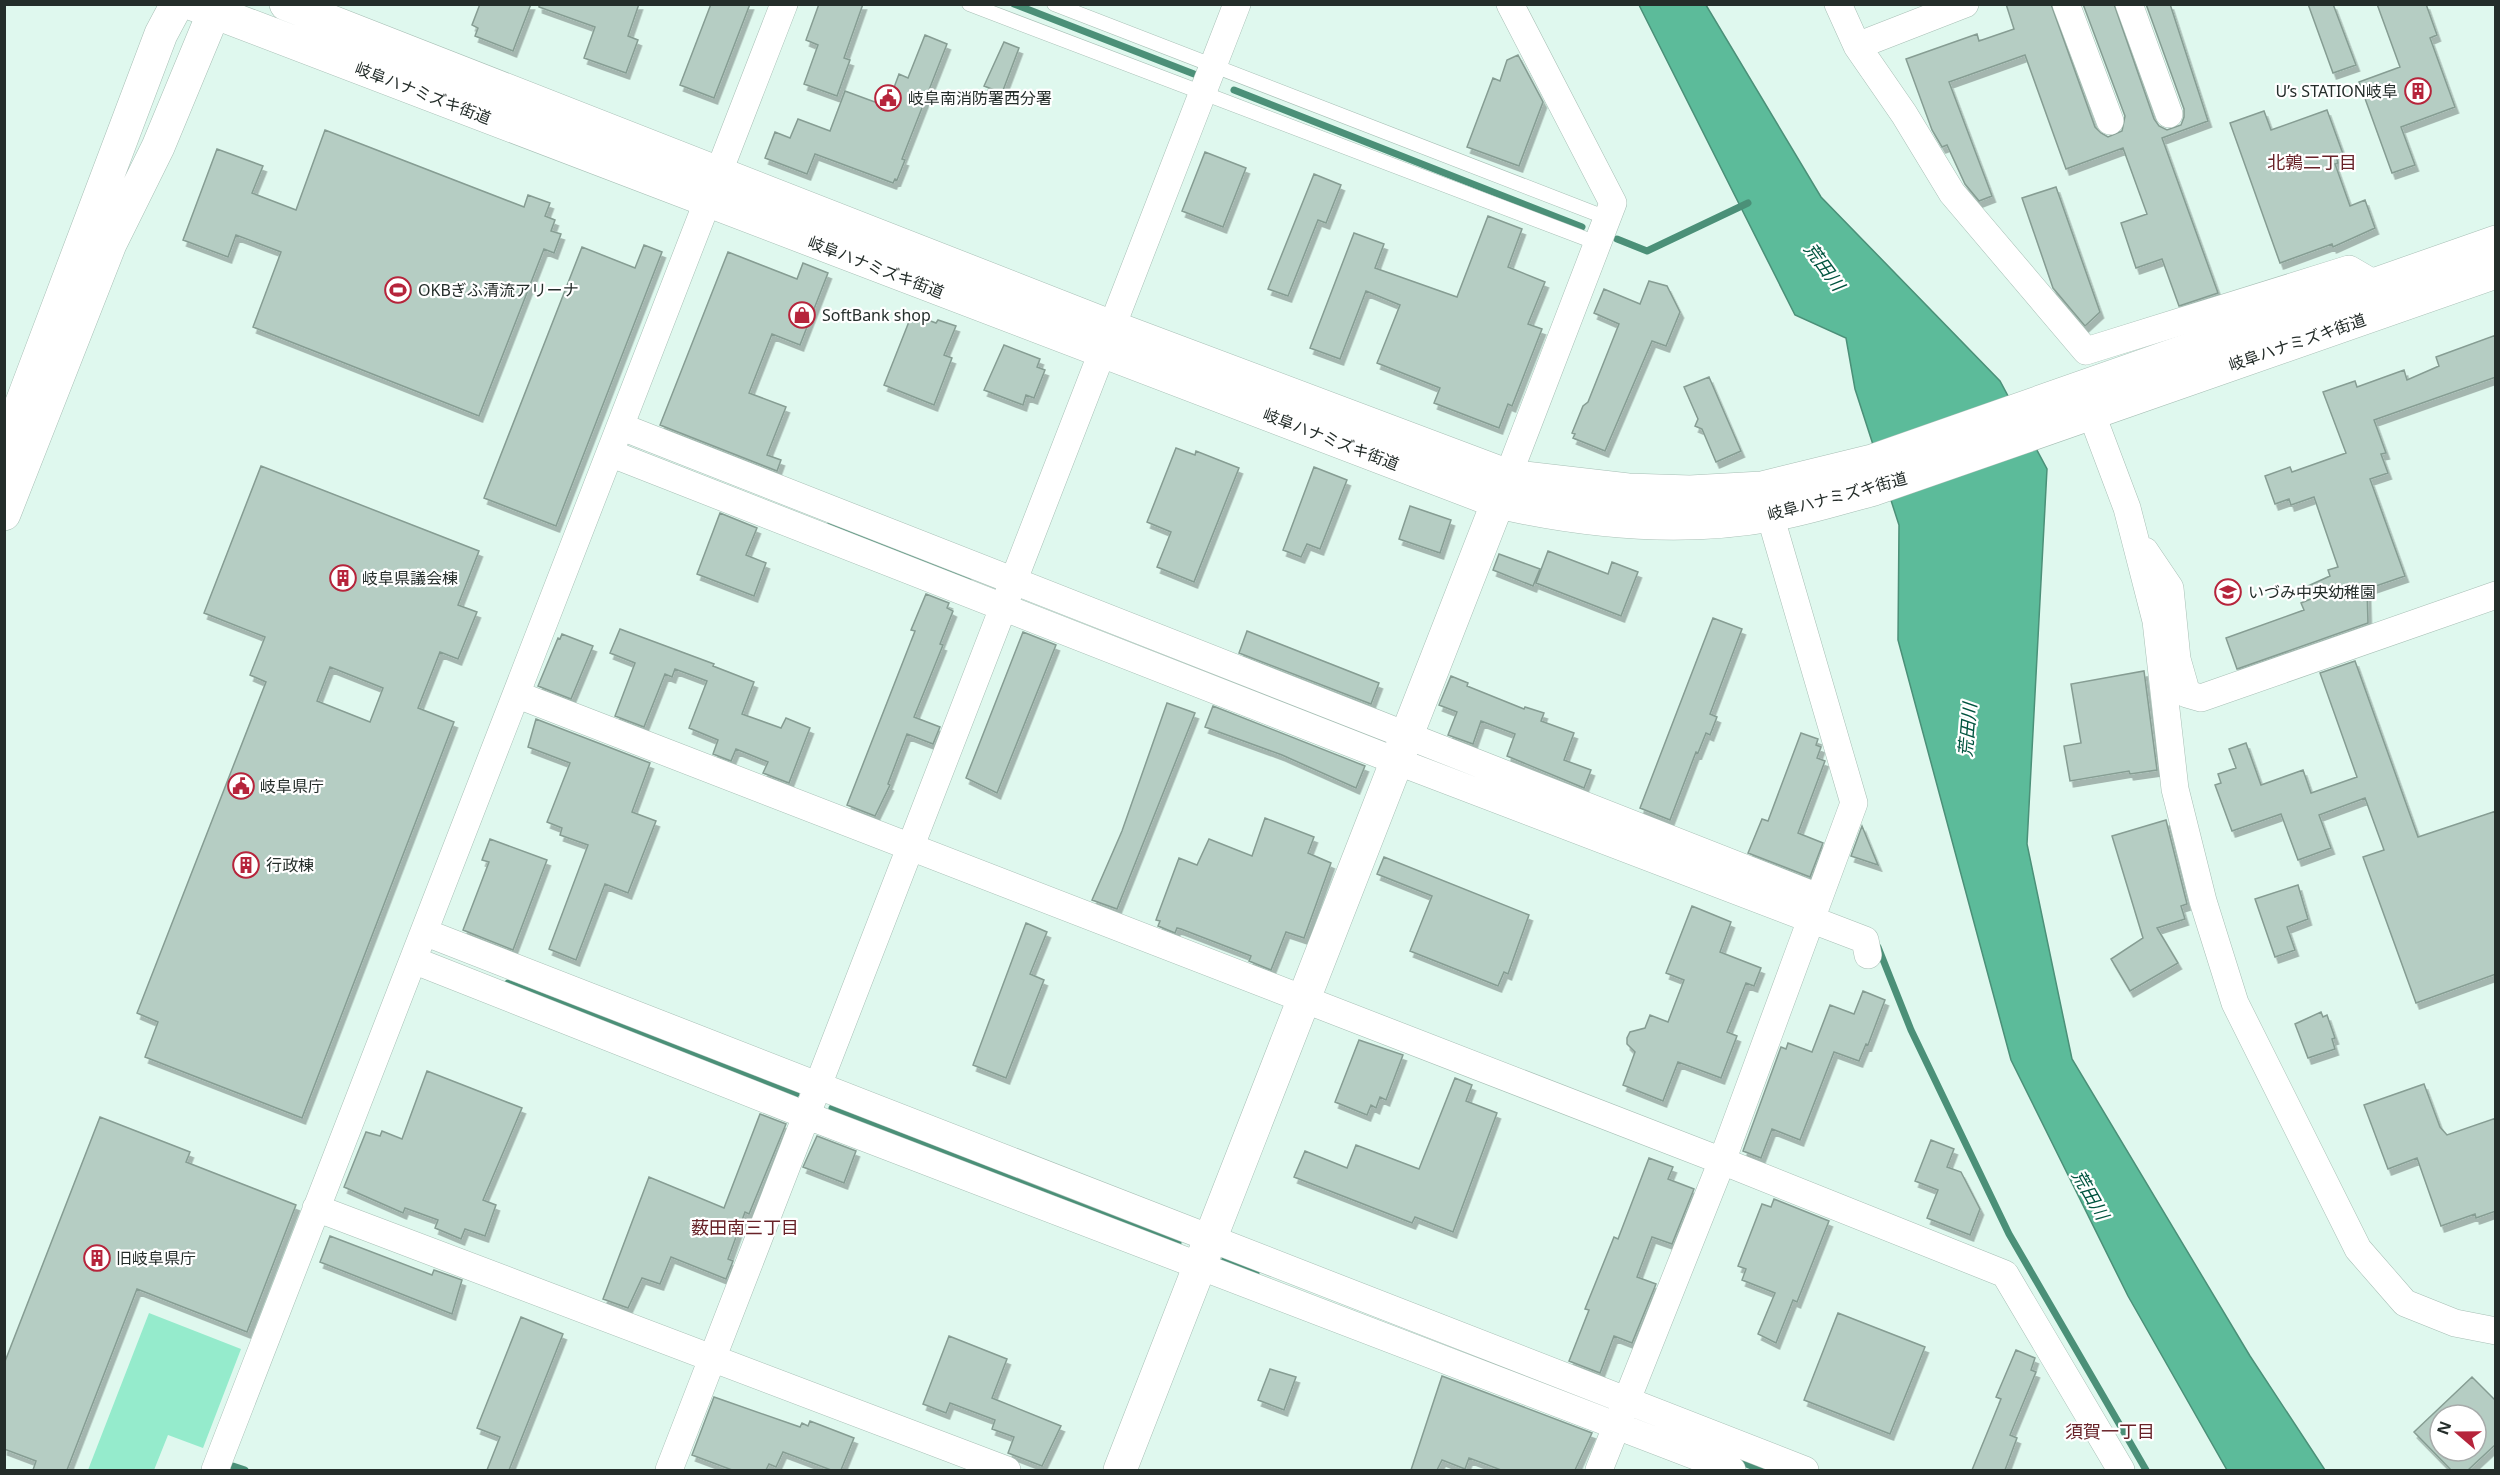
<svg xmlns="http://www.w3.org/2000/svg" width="2500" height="1475" font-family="'Noto Sans','Noto Sans JP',sans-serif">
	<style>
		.green { fill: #95ebcc }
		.water { fill: #5cbb9a; stroke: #4b9078; stroke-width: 1.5 }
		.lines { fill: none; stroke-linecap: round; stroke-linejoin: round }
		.stream { stroke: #4b9078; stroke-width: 7 }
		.building { fill: #b5cdc3; stroke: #869d93; stroke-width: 1.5; fill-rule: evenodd; filter: url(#shadow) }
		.service-casing { stroke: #a7bfb5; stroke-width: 15 }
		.minor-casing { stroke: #a7bfb5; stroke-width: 28 }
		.tertiary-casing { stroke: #a7bfb5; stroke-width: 34 }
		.primary-casing { stroke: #a7bfb5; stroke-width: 34 }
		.service { stroke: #fff; stroke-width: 14 }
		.minor { stroke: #fff; stroke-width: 27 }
		.tertiary { stroke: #fff; stroke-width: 33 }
		.primary { stroke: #fff; stroke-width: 33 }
		.labels { text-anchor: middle; stroke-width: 4.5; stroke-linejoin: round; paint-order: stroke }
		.poi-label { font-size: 16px; fill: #242d2a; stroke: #fff; text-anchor: start }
		.street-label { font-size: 16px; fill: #242d2a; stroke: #fff }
		.neighbourhood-label { font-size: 18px; fill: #682228; stroke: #fff }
		.water-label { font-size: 18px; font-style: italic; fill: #00543f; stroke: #fff }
	</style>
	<defs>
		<filter id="shadow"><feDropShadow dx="3.5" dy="6" stdDeviation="0" flood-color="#0004"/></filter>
	</defs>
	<rect width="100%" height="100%" fill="#dff8ee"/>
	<!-- green -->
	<path class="green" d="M 149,1313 L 241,1349 L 203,1448 L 168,1435 L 154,1470 L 88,1470 Z"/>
	<!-- water -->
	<path class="water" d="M 1639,5 L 1706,5 L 1821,197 L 2000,381 L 2047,469 L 2027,844 L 2072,1059 L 2250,1356 L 2325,1470 L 2227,1470 L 2128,1296 L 2011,1060 L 1898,640 L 1899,525 L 1855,389 L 1846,338 L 1795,315 Z"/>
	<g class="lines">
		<!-- stream -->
		<path class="stream" d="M 1014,4 L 1194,74
			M 1234,90 L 1582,227
			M 1617,239 L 1647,251 L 1748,203
			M 831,523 L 968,579
			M 1878,947 L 1911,1030 L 2009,1234 L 2146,1470
			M 508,983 L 796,1094
			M 832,1108 L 1178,1243
			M 1224,1261 L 1256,1273
			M 1736,1460 L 1762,1470
			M 233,1466 L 245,1470"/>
	</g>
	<!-- building -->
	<path class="building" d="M 480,4 L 531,4 L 513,51 L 475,36 L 478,28 L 472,25 Z
		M 539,4 L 639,4 L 628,36 L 638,40 L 626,73 L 584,58 L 595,27 L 539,7 Z
		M 711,4 L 750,4 L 714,98 L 680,85 Z
		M 819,4 L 863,4 L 844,58 L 850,60 L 837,96 L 804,84 L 818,45 L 806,40 Z
		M 2006,4 L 2051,4 L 2095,127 L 2101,133 L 2108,137 L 2122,131 L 2125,116 L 2083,4 L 2114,4 L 2154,119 L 2159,126 L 2167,130 L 2181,125 L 2184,117 L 2184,109 L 2146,4 L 2170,4 L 2208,121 L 2162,138 L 2218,293 L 2179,306 L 2162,259 L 2136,268 L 2121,223 L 2147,214 L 2123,148 L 2066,169 L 2025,55 L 1949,82 L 1992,196 L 1979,201 L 1965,184 L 1947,145 L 1942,147 L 1932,130 L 1906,59 L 1977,34 L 1979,41 L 2014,29 Z
		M 2308,4 L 2333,4 L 2356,65 L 2333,73 Z
		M 2377,4 L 2426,4 L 2437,35 L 2430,38 L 2455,107 L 2401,127 L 2415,165 L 2392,173 L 2359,82 L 2400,67 Z
		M 925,35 L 947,44 L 902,159 L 905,160 L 897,180 L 895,179 L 893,183 L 815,154 L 807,174 L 765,158 L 775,132 L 790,138 L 798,119 L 830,131 L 845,91 L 883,105 L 888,91 L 892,93 L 899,74 L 908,78 Z
		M 1004,42 L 1019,48 L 1002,93 L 984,86 Z
		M 1518,55 L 1543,102 L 1519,166 L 1467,147 L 1493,78 L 1500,81 L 1507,60 Z
		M 2327,110 L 2343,154 L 2336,156 L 2338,163 L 2335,164 L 2350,206 L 2365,200 L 2375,228 L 2333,247 L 2332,244 L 2280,263 L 2230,123 L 2264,111 L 2271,130 Z
		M 325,130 L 524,207 L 528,195 L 550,203 L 545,216 L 555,220 L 551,231 L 561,234 L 554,253 L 544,249 L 479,416 L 253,327 L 281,252 L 236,235 L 228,257 L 183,240 L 217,149 L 263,166 L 252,193 L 296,210 Z
		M 1205,152 L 1246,168 L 1223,227 L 1182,211 Z
		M 1314,174 L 1341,185 L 1326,223 L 1318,220 L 1288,296 L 1268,289 Z
		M 2056,187 L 2100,312 L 2085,326 L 2053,288 L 2022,198 Z
		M 1488,216 L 1522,229 L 1508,267 L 1545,282 L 1528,324 L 1542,329 L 1512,406 L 1508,404 L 1499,428 L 1434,403 L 1440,388 L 1377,363 L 1400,305 L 1366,291 L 1340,359 L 1310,348 L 1354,233 L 1384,244 L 1375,268 L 1457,297 Z
		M 644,245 L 662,252 L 556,526 L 484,498 L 582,247 L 635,268 Z
		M 728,252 L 797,279 L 803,263 L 828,273 L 800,345 L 772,334 L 749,393 L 786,407 L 767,455 L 781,460 L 777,471 L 660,425 Z
		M 1649,281 L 1667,286 L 1680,312 L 1666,346 L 1652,341 L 1605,451 L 1573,438 L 1575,434 L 1572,433 L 1583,406 L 1588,402 L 1619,324 L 1594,313 L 1604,289 L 1640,304 Z
		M 912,314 L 936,323 L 938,320 L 956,326 L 944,355 L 952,358 L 934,405 L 884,385 Z
		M 2496,335 L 2496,377 L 2374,420 L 2386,453 L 2381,454 L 2388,473 L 2370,479 L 2405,576 L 2367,589 L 2368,623 L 2237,669 L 2226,638 L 2304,610 L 2301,603 L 2313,598 L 2308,586 L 2330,576 L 2328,570 L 2338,567 L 2314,497 L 2291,505 L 2289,499 L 2275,504 L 2265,476 L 2290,467 L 2292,472 L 2346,453 L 2323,392 L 2355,381 L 2357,387 L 2404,370 L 2407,380 L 2439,366 L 2436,357 Z
		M 1004,345 L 1040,359 L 1037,367 L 1045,370 L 1034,398 L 1026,395 L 1023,405 L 984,390 Z
		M 1709,377 L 1741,451 L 1716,462 L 1702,429 L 1695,426 L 1698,419 L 1684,387 Z
		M 1176,448 L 1195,455 L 1196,451 L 1239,468 L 1194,582 L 1157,567 L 1171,532 L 1147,522 Z
		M 261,466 L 479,551 L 458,605 L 477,612 L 458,659 L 440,652 L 418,708 L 454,722 L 302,1118 L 145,1057 L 158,1022 L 137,1013 L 266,682 L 250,675 L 265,637 L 204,613 ZM 330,667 L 383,688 L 370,722 L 317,701 Z
		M 1314,467 L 1347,480 L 1320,549 L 1307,544 L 1301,557 L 1283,550 Z
		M 1410,506 L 1451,520 L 1440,553 L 1399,539 Z
		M 720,513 L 757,528 L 746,555 L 766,563 L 754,596 L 697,574 Z
		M 1548,551 L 1608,574 L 1612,562 L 1638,572 L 1621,616 L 1536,583 Z
		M 1499,554 L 1540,569 L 1533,586 L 1493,570 Z
		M 926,594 L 949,603 L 947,608 L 953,611 L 940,644 L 943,645 L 914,717 L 940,727 L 933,744 L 907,734 L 888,784 L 890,785 L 875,816 L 847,805 L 915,631 L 911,630 Z
		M 1713,618 L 1742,629 L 1710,714 L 1717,717 L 1710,735 L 1706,733 L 1698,753 L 1696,752 L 1670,820 L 1640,808 Z
		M 620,629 L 714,664 L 713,666 L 754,682 L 742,714 L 781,728 L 786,718 L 810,728 L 789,783 L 763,773 L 768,762 L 736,749 L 731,761 L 713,754 L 718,740 L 689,728 L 707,681 L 675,669 L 672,677 L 665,674 L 644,727 L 615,716 L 635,663 L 610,653 Z
		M 1247,631 L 1379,683 L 1371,704 L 1239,653 Z
		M 1023,632 L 1056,645 L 997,793 L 966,778 Z
		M 562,634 L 593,646 L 571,699 L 538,686 L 558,638 L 560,639 Z
		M 2355,661 L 2418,837 L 2496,811 L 2496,974 L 2416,1003 L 2363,857 L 2384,850 L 2365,798 L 2319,815 L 2331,848 L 2298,860 L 2281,814 L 2232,831 L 2215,785 L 2221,783 L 2218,774 L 2236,768 L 2229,749 L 2246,743 L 2261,785 L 2303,770 L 2311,793 L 2357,777 L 2320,673 Z
		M 2144,671 L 2157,770 L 2130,774 L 2129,771 L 2070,781 L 2064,746 L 2081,743 L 2071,684 Z
		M 1451,676 L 1468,683 L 1467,686 L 1524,709 L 1525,707 L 1544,713 L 1541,721 L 1574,733 L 1564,760 L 1591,770 L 1584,788 L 1507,756 L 1515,734 L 1481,721 L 1473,744 L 1448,735 L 1457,712 L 1439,705 Z
		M 1167,703 L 1195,713 L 1117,909 L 1092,900 L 1122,831 Z
		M 1213,706 L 1365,766 L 1356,788 L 1282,755 L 1205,727 Z
		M 536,719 L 650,763 L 632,812 L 656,821 L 628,893 L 605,884 L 576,960 L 549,949 L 588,845 L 560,835 L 562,828 L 547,822 L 570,763 L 528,747 Z
		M 1801,733 L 1818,739 L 1816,745 L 1821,747 L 1817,758 L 1825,761 L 1798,833 L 1823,843 L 1810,877 L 1748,853 L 1762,819 L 1768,821 Z
		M 1265,818 L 1314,837 L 1308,853 L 1331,863 L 1304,938 L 1286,932 L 1271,970 L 1249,961 L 1251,956 L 1181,929 L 1177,928 L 1175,933 L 1158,926 L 1160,921 L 1156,920 L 1179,858 L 1197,865 L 1209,839 L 1252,856 Z
		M 2166,820 L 2187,904 L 2181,906 L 2185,919 L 2157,928 L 2178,963 L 2130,991 L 2111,959 L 2143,938 L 2112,836 Z
		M 1862,826 L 1878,865 L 1851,856 Z
		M 490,839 L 547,860 L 513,950 L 463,930 L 489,862 L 482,860 Z
		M 1384,857 L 1529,915 L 1508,974 L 1504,972 L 1498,986 L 1410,951 L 1432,896 L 1377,874 Z
		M 2298,885 L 2308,919 L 2287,927 L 2295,950 L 2275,957 L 2255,899 Z
		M 1692,906 L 1731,922 L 1720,952 L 1761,968 L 1754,986 L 1746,983 L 1727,1032 L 1737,1036 L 1721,1078 L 1678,1062 L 1663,1101 L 1623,1085 L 1635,1052 L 1627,1044 L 1627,1038 L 1630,1032 L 1645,1028 L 1650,1015 L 1668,1022 L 1684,980 L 1666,973 Z
		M 1026,923 L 1047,932 L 1030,974 L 1044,980 L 1006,1078 L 973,1065 Z
		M 1863,991 L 1885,1000 L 1868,1045 L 1866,1044 L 1859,1061 L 1834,1052 L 1800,1140 L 1772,1129 L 1761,1158 L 1743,1151 L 1781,1047 L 1786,1049 L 1788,1043 L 1812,1052 L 1830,1005 L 1854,1014 Z
		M 2321,1012 L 2323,1017 L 2327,1015 L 2335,1038 L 2332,1039 L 2335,1049 L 2308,1058 L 2295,1024 Z
		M 1359,1040 L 1403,1055 L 1386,1100 L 1380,1097 L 1376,1108 L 1371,1105 L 1367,1115 L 1335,1102 Z
		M 427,1071 L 522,1108 L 483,1200 L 496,1205 L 485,1236 L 465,1229 L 461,1239 L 435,1228 L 438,1220 L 405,1208 L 403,1213 L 344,1187 L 366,1132 L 380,1136 L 382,1131 L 402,1139 Z
		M 1455,1078 L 1472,1085 L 1466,1101 L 1497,1113 L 1453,1232 L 1415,1217 L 1412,1223 L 1294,1177 L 1305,1151 L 1347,1168 L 1356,1145 L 1419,1169 Z
		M 2424,1084 L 2440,1127 L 2447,1135 L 2496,1118 L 2496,1211 L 2476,1218 L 2475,1214 L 2441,1226 L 2417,1158 L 2388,1169 L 2364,1105 Z
		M 760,1114 L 786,1124 L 749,1214 L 745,1212 L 728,1259 L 733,1261 L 726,1279 L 671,1257 L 660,1284 L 642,1278 L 628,1308 L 603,1299 L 649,1177 L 724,1208 Z
		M 100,1117 L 190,1152 L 186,1162 L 296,1205 L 247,1332 L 137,1289 L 67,1470 L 33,1470 L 36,1461 L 4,1449 L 4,1364 Z
		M 817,1136 L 856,1151 L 844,1183 L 803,1167 Z
		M 1931,1140 L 1954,1149 L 1947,1167 L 1961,1172 L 1980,1209 L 1970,1235 L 1927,1218 L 1938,1190 L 1915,1181 Z
		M 1649,1158 L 1673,1167 L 1668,1179 L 1694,1189 L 1672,1244 L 1652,1237 L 1637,1277 L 1656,1284 L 1632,1343 L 1614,1336 L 1600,1373 L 1569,1361 L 1589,1310 L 1585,1309 L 1614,1237 L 1618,1239 Z
		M 1774,1199 L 1829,1221 L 1797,1302 L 1793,1300 L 1776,1343 L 1758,1334 L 1775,1293 L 1742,1280 L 1746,1269 L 1738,1266 L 1762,1204 L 1771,1207 Z
		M 330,1236 L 432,1275 L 434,1270 L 462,1280 L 452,1314 L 320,1262 Z
		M 1838,1313 L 1925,1347 L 1890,1434 L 1804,1400 Z
		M 521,1317 L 563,1334 L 509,1470 L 487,1470 L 500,1437 L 477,1428 Z
		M 949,1336 L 1007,1359 L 992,1398 L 1061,1426 L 1042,1466 L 1008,1453 L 1014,1437 L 992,1429 L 995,1420 L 950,1403 L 946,1413 L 923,1404 Z
		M 2016,1350 L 2035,1358 L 2031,1370 L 2036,1372 L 2010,1435 L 2017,1438 L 2005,1470 L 1972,1470 L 2001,1399 L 1996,1397 Z
		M 1270,1369 L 1296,1377 L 1284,1410 L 1258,1400 Z
		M 1442,1376 L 1592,1433 L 1575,1470 L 1501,1470 L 1469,1458 L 1465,1469 L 1442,1460 L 1437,1470 L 1411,1470 Z
		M 2472,1377 L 2496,1401 L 2496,1444 L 2468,1470 L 2451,1470 L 2414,1432 ZM 2440,1415 L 2476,1415 L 2476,1451 L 2440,1451 Z
		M 714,1397 L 800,1427 L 802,1423 L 808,1426 L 810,1421 L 854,1438 L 841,1470 L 831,1470 L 783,1452 L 776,1467 L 769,1464 L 766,1470 L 732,1470 L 692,1455 Z"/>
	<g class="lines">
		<!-- service casing -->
		<g class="service-casing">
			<path id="service" d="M 969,4 L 1597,243
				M 1054,4 L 1607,218"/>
		</g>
		<!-- minor casing -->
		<g class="minor-casing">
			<path id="minor" d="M 1838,4 L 1857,46 L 1904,114 L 1952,193 L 2086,351 L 2349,269 L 2373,283
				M 2066,4 L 2110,121
				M 2129,4 L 2169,114
				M 1857,46 L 1965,4
				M 2079,396 L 2092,415 L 2127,508 L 2134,535 L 2156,621 L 2175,789 L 2203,901 L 2235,1003 L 2358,1249 L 2405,1303 L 2455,1323 L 2496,1331
				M 622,427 L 1818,897
				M 612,454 L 1396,761 L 1865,940 L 1868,955
				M 1508,476 L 1613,203 L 1510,4
				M 2145,551 L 2170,588 L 2177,659 L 2187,694 L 2201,698 L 2496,595
				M 518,695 L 1722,1161 L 2005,1274 L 2121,1470
				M 424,932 L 1805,1470
				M 413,960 L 808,1116 L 1732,1470
				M 316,1208 L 1007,1470
				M 215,1470 L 784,4
				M 669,1470 L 1237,4
				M 1599,1470 L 1722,1161 L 1854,803 L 1770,515"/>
		</g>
		<!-- tertiary casing -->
		<g class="tertiary-casing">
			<path id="tertiary" d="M 4,450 L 161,34 L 177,4
				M 4,514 L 110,244 L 158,147 L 214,12 L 213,4
				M 1120,1470 L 1508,476"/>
		</g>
		<!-- primary casing -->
		<g class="primary-casing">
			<path id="primary" d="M 193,4 L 1498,502 C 1586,522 1681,531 1771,515 C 1806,509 1840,498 1874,489 L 2496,272
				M 286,4 L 1112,327 L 1508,476 L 1628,490 L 1690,492 L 1762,488 L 1872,461 L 2496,242"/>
		</g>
		<!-- service -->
		<use href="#service" class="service"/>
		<!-- minor -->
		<use href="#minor" class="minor"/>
		<!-- tertiary -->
		<use href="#tertiary" class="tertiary"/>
		<!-- primary -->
		<use href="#primary" class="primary"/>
	</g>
	<!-- icons -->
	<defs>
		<g id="building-ring" transform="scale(1.35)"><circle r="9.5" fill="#fff" stroke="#b6243b" stroke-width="1.5"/><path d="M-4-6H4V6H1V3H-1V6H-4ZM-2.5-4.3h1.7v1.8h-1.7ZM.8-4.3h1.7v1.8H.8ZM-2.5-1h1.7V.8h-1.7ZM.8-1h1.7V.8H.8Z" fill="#b6243b"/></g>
		<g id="civic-ring" transform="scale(1.35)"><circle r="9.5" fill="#fff" stroke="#b6243b" stroke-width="1.5"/><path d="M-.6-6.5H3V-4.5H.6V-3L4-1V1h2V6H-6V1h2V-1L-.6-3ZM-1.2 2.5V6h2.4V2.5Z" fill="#b6243b"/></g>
		<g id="stadium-ring" transform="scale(1.35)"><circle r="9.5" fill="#fff" stroke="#b6243b" stroke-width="1.5"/><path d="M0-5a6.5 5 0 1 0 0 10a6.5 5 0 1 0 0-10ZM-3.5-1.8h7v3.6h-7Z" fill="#b6243b"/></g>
		<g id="shop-ring" transform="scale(1.35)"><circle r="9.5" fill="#fff" stroke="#b6243b" stroke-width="1.5"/><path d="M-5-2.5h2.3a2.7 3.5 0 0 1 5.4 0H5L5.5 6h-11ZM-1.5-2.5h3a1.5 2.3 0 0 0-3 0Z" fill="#b6243b"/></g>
		<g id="school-ring" transform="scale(1.35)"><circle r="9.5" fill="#fff" stroke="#b6243b" stroke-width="1.5"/><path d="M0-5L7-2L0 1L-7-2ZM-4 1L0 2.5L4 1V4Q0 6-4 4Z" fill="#b6243b"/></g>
	</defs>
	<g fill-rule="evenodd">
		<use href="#building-ring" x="2418" y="91"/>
		<use href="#civic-ring" x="888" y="98"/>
		<use href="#stadium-ring" x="398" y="290"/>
		<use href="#shop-ring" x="802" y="315"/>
		<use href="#building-ring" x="343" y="578"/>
		<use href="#school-ring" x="2228" y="592"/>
		<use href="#civic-ring" x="241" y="786"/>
		<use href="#building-ring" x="246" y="865"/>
		<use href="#building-ring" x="97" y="1258"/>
	</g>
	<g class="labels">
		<!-- poi labels -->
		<g class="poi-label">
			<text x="2398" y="97" text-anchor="end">U’s STATION岐阜</text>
			<text x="908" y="104">岐阜南消防署西分署</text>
			<text x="418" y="296">OKBぎふ清流アリーナ</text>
			<text x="822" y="321">SoftBank shop</text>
			<text x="362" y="584">岐阜県議会棟</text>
			<text x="2248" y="598">いづみ中央幼稚園</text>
			<text x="260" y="792">岐阜県庁</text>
			<text x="266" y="871">行政棟</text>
			<text x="116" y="1264">旧岐阜県庁</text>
		</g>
		<!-- street labels -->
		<g class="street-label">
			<text transform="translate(423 93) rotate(21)" y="6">岐阜ハナミズキ街道</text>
			<text transform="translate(876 267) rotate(21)" y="6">岐阜ハナミズキ街道</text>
			<text transform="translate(2297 342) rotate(-19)" y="6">岐阜ハナミズキ街道</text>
			<text transform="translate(1331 439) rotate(21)" y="6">岐阜ハナミズキ街道</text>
			<text transform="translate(1837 496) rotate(-15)" y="6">岐阜ハナミズキ街道</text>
		</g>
		<!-- neighbourhood labels -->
		<g class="neighbourhood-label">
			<text x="2312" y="169">北鶉二丁目</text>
			<text x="745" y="1234">薮田南三丁目</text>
			<text x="2110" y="1438">須賀一丁目</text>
		</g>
		<!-- water labels -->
		<g class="water-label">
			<text transform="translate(1824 267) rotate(54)" y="6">荒田川</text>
			<text transform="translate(1968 730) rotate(-85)" y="6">荒田川</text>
			<text transform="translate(2090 1195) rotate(60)" y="6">荒田川</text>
		</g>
	</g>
	<!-- border -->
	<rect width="2500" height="1475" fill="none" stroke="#242d2a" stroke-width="12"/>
	<!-- north arrow -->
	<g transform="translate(2458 1433) rotate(290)"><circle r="28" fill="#ffffff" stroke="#a7abaa" stroke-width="1.5"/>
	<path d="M0-4.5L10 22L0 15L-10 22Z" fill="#b6243b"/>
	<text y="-9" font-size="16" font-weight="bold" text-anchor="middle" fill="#242d2a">N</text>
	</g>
</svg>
